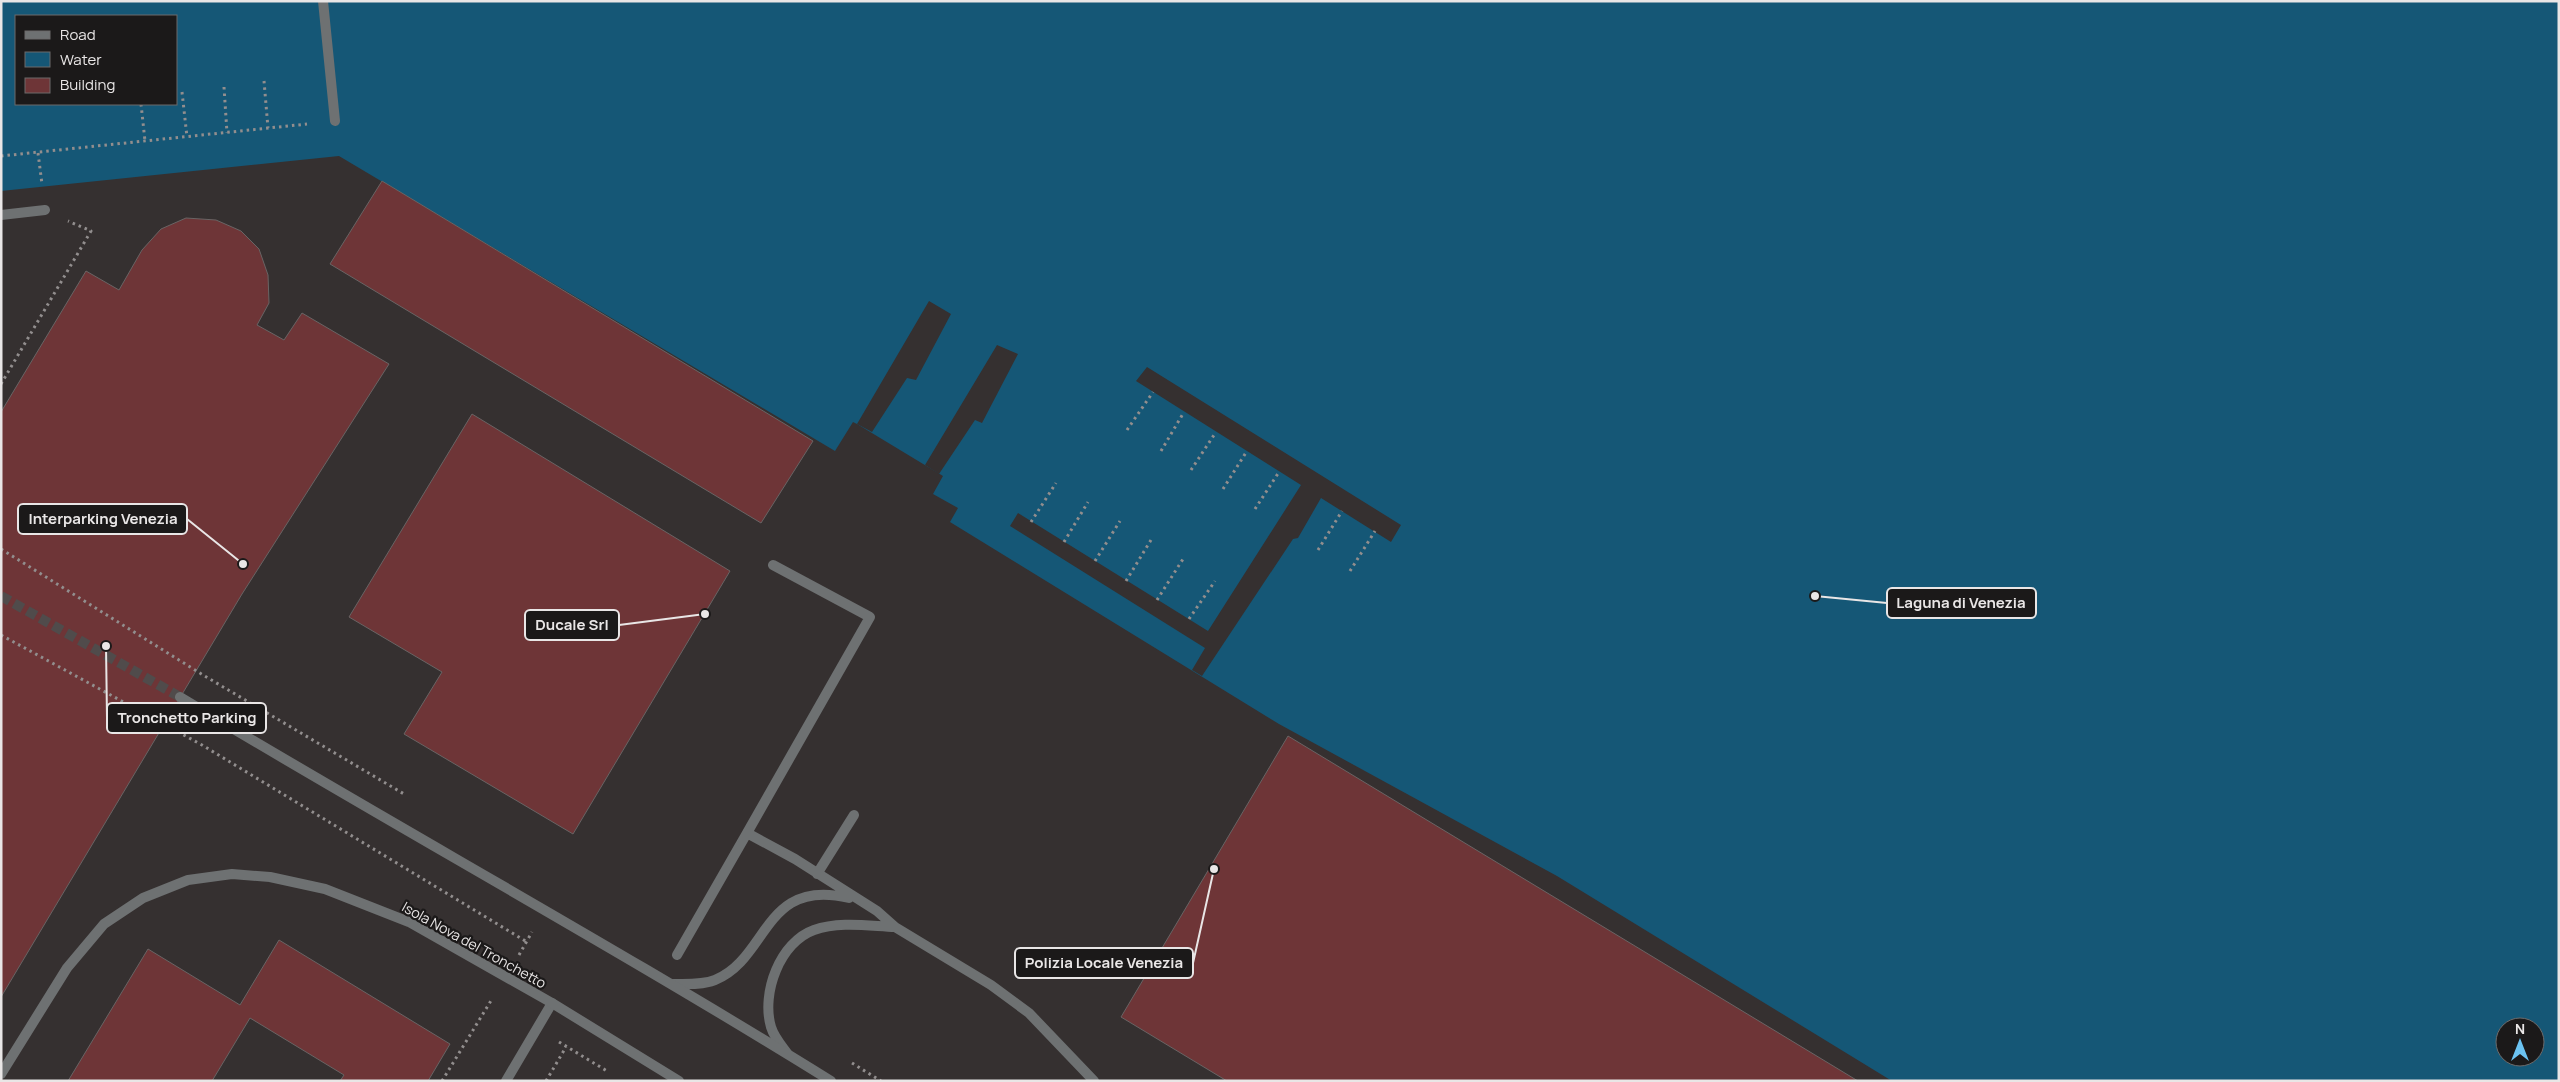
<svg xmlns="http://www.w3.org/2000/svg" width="2560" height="1082" font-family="Manrope,sans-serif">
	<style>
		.water { fill: #155776; fill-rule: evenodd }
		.pier { fill: #353030 }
		.building { fill: #6e3537; stroke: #696464 }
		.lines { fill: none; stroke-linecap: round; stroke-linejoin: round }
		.street-tunnel { stroke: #504b4b; stroke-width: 10; stroke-dasharray: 10 5; stroke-linecap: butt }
		.path { stroke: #928e8e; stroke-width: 3; stroke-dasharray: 2.5 4; stroke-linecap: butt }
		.lane { stroke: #6e7172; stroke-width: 10 }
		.street { stroke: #6e7172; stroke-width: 10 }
		.labels { text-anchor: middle; stroke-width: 4.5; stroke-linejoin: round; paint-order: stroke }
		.street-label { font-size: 14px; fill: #e9e6e6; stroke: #1b1919 }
		.leader { fill: none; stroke: #e9e6e6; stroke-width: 2 }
		.callout-dot { fill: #e9e6e6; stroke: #1b1919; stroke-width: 2 }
		.callout { fill: #1b1919; stroke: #e9e6e6; stroke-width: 2 }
		.callout-label { font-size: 15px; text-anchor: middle; font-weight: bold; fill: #e9e6e6 }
	</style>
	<rect width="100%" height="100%" fill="#353030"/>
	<!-- water -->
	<path class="water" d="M 1,1 L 2559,1 L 2559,1081 L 1892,1081 L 1557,876 L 1279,724 L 950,522 L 958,508 L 933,494 L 943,476 L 857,424 L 853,422 L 835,451 L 339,156 L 1,191 ZM 16,16 L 176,16 L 176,104 L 16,104 ZM 2505,1027 L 2535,1027 L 2535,1057 L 2505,1057 Z"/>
	<!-- pier -->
	<path class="pier" d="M 929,301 L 951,314 L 916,380 L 907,378 L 872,432 L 857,424 Z
		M 997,345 L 1018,354 L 982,423 L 975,420 L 939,474 L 925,465 Z
		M 1147,367 L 1401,525 L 1391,542 L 1321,498 L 1298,538 L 1293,539 L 1202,676 L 1192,670 L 1205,648 L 1010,526 L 1018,513 L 1208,631 L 1301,485 L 1136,381 Z"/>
	<!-- building -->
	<path class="building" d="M 382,181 L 813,441 L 761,523 L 330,264 Z
		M 186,218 L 216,220 L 241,231 L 259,249 L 268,275 L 269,303 L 257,325 L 284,340 L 302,313 L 389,364 L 242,594 L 1,997 L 1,412 L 86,271 L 119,290 L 142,250 L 161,229 Z
		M 472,414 L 730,571 L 573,834 L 404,734 L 442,672 L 349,617 Z
		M 1288,736 L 1858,1081 L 1227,1081 L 1121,1017 Z
		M 279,940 L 450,1044 L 428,1081 L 340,1081 L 344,1075 L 250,1018 L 212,1081 L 68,1081 L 148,949 L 240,1005 Z"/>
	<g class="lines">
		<!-- street-tunnel -->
		<path class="street-tunnel" d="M 1,596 L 180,697"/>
		<!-- path -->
		<path class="path" d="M 264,81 L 268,128
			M 224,87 L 227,133
			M 182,92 L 187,137
			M 141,104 L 145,141
			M 38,153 L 42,184
			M 1,156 L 307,124
			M 1,384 L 91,231 L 68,221
			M 1127,430 L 1153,392
			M 1161,451 L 1184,412
			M 1191,470 L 1216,432
			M 1223,489 L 1247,451
			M 1255,509 L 1279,472
			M 1031,522 L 1056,483
			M 1064,542 L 1088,502
			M 1,549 L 203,675 L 404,794
			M 1318,550 L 1342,511
			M 1095,561 L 1120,521
			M 1350,571 L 1375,531
			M 1126,581 L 1151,540
			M 1157,600 L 1183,559
			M 1189,619 L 1215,581
			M 1,635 L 202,745 L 527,942
			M 519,955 L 532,932
			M 559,1042 L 607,1071
			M 852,1063 L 881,1081
			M 442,1081 L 492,999
			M 546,1081 L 566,1047"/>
		<!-- lane -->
		<path class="lane" d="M 1,215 L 45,210
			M 747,833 L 870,617 L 773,565
			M 817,874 L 854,815
			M 677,955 L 747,833 L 795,859 L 877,911 L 895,927 L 991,985 L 1029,1013 L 1094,1081
			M 673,984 C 687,984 702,985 715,980 C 769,958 763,877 849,898
			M 787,1053 C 781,1045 774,1037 771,1027 C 761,993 780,942 814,930 C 839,921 869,926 895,927
			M 506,1081 L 552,1003"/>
		<!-- street -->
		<path class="street" d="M 323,1 L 335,121
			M 180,697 C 396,827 617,948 831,1081
			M 1,1074 L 67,968 L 104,924 L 143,898 L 188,880 L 232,874 L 270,877 L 325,889 L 409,922 L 552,1003 L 679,1081"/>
	</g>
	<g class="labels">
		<!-- street labels -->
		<g class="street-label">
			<text transform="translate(474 945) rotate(29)" y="5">Isola Nova del Tronchetto</text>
		</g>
	</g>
	<!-- callouts -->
	<path class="leader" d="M243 564L187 519M1815 596L1887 603M705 614L619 625M106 646L107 718M1214 869L1193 963"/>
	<g class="callout-dot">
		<circle cx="243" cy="564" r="5"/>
		<circle cx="1815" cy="596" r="5"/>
		<circle cx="705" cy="614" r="5"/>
		<circle cx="106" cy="646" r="5"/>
		<circle cx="1214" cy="869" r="5"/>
	</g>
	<g class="callout">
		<rect x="18" y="504" width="169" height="30" rx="5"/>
		<rect x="1887" y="588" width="149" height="30" rx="5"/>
		<rect x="525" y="610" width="94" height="30" rx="5"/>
		<rect x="107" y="703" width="159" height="30" rx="5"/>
		<rect x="1015" y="948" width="178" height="30" rx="5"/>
	</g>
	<g class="callout-label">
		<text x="103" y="524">Interparking Venezia</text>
		<text x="1961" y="608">Laguna di Venezia</text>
		<text x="572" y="630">Ducale Srl</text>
		<text x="187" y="723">Tronchetto Parking</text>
		<text x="1104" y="968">Polizia Locale Venezia</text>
	</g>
	<!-- border -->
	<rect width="2560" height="1082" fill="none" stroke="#e9e6e6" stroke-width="5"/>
	<!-- legend -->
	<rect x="15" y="15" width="162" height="90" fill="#1b1919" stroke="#6d6b6b"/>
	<rect x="25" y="31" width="25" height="8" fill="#6e7172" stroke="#6d6b6b"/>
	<text x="60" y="40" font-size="15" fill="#e9e6e6">Road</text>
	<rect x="25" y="52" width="25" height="15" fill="#155776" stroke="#6d6b6b"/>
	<text x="60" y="65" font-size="15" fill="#e9e6e6">Water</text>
	<rect x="25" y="78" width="25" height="15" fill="#6e3537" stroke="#6d6b6b"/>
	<text x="60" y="90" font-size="15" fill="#e9e6e6">Building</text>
	<!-- north arrow -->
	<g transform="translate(2520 1042)"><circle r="24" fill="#1b1919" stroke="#6d6b6b"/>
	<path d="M0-4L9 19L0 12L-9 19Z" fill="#6bc3f2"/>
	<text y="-8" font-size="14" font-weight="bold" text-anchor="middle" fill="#e9e6e6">N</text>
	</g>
</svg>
